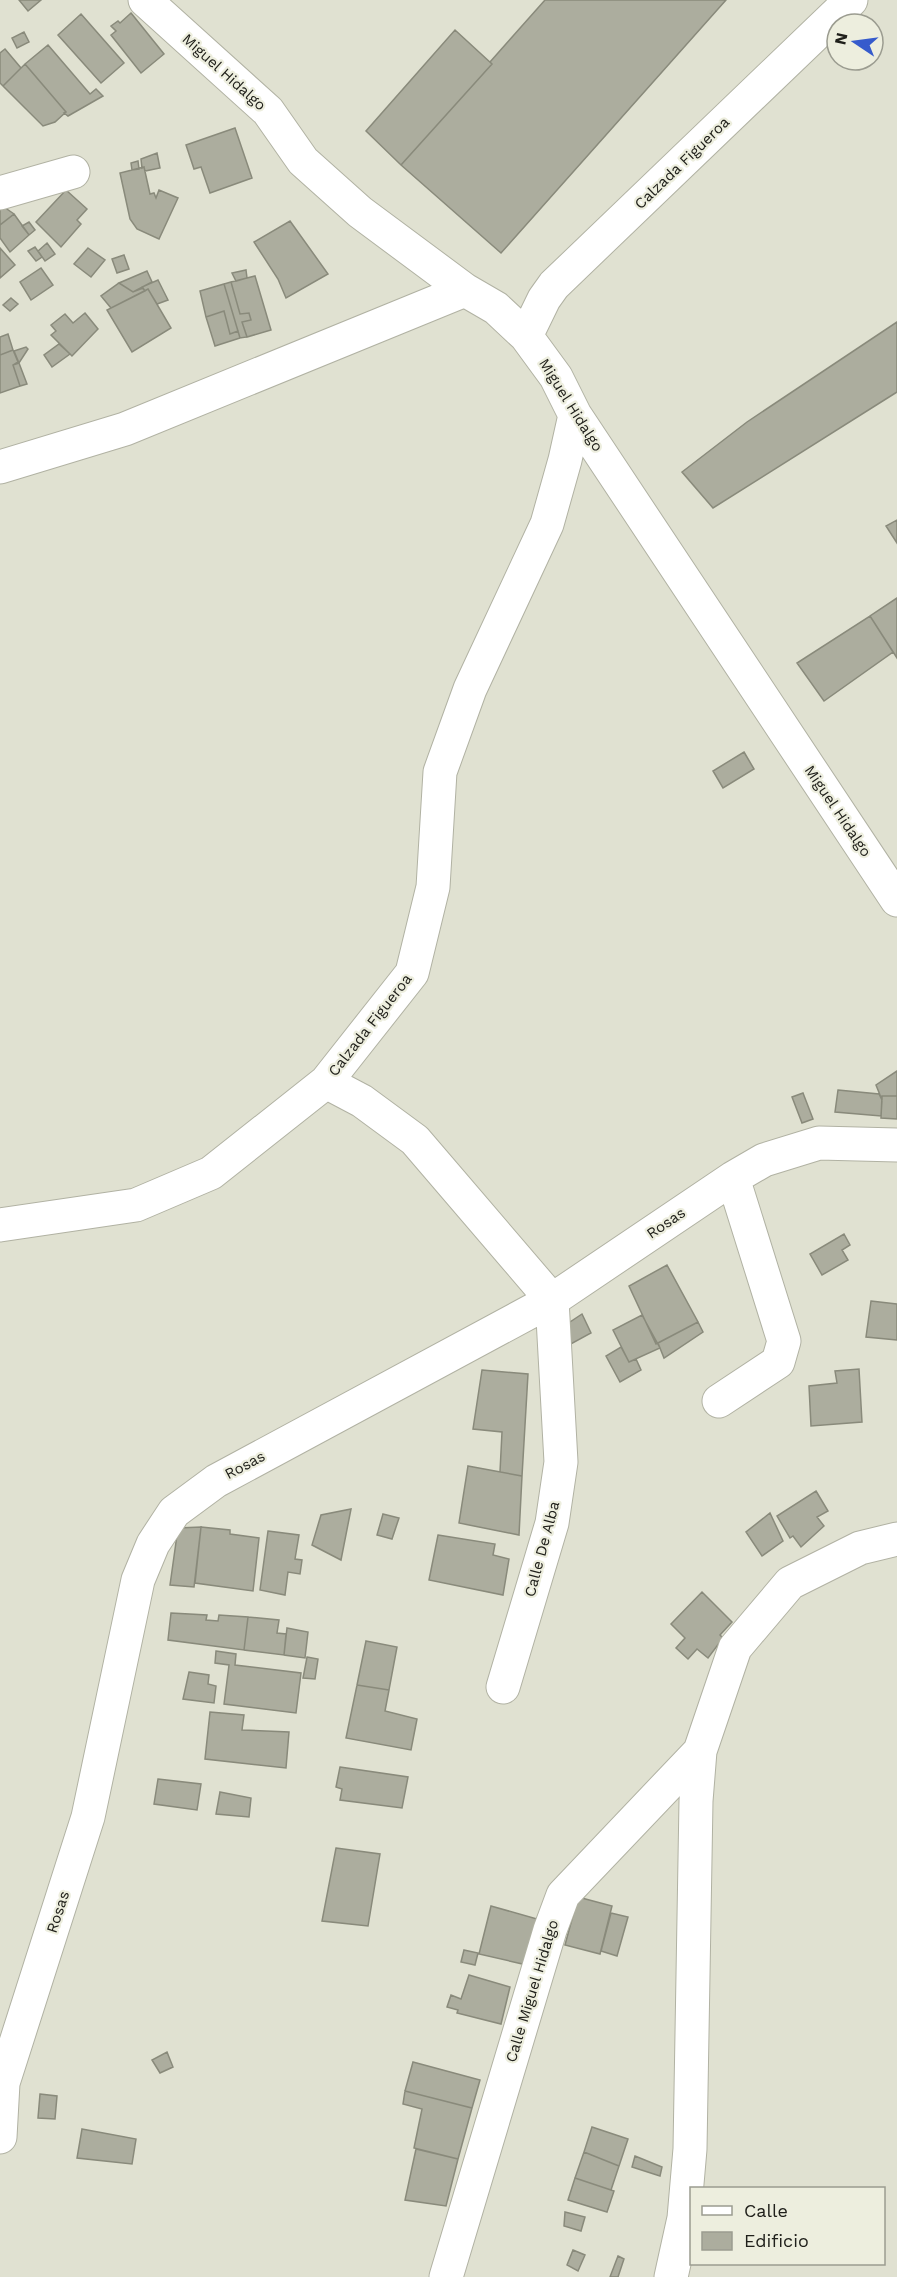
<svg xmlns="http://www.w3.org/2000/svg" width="897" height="2277" font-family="'Work Sans',sans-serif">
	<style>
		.building { fill: #acad9e; stroke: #898a7b; stroke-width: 1.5 }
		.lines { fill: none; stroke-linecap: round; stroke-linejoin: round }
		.minor-casing { stroke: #b1b2a3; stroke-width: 35 }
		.minor { stroke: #fff; stroke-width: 33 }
		.labels { text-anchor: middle; stroke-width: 4.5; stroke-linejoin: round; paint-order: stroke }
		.street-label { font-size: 15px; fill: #20201b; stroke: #edeede }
	</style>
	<rect width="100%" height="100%" fill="#e0e1d1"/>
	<!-- building -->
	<path class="building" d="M 19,0 L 41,0 L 28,11 Z
		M 545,0 L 726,0 L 501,253 L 401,165 L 492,64 L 490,62 Z
		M 131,13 L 164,54 L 141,73 L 111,35 L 116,31 L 111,26 L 118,21 L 120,23 Z
		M 81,14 L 124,63 L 101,83 L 58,35 Z
		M 455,30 L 492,64 L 401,165 L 366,131 Z
		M 24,32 L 29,42 L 17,48 L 12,38 Z
		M 48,45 L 90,94 L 96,89 L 103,96 L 68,116 L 64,113 L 66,112 L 25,64 Z
		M 5,49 L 21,68 L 3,86 L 0,83 L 0,53 Z
		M 25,64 L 66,112 L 55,122 L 43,126 L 3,86 Z
		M 235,128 L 252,178 L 210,193 L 201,167 L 194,169 L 186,145 Z
		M 157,153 L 160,168 L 145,171 L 144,167 L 142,168 L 141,159 Z
		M 138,161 L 139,169 L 132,170 L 131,163 Z
		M 144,167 L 150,194 L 154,193 L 156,198 L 159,190 L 178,198 L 159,239 L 137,229 L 130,219 L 120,173 Z
		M 66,190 L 87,209 L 77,220 L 81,224 L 61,247 L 36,222 Z
		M 4,207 L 14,214 L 0,225 L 0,209 Z
		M 14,214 L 29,235 L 10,252 L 0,238 L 0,225 Z
		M 290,221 L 328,274 L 286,298 L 278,279 L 254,242 Z
		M 29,222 L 35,230 L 29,235 L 22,226 Z
		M 47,243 L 55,254 L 45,261 L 38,251 Z
		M 35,247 L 42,257 L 36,261 L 28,251 Z
		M 0,248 L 15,265 L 0,278 Z
		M 88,248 L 105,260 L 91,277 L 74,264 Z
		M 124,255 L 129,269 L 117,273 L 112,259 Z
		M 41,268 L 53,285 L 31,300 L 20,282 Z
		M 246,270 L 247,278 L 236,281 L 232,273 Z
		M 147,271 L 152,282 L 133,292 L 119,283 Z
		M 255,276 L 271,330 L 247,337 L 242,322 L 251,320 L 249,313 L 240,314 L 231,282 Z
		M 158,280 L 168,300 L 157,304 L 148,289 L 145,291 L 142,287 Z
		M 231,282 L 240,314 L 249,313 L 251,320 L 242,322 L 247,337 L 240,338 L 224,284 Z
		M 119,283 L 133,292 L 143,288 L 145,291 L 111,308 L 101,296 Z
		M 224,284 L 238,331 L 230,334 L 224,311 L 206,317 L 200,291 Z
		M 148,289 L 171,328 L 132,352 L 107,310 Z
		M 11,298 L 18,304 L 10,311 L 3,305 Z
		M 224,311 L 230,334 L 238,331 L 240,338 L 215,346 L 206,317 Z
		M 85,313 L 98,329 L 72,356 L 51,335 L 56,331 L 51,325 L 65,314 L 73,323 Z
		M 897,322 L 897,392 L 713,508 L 682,472 L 747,422 Z
		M 8,334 L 13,350 L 0,355 L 0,337 Z
		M 59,344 L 70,354 L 52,367 L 44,355 Z
		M 26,347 L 28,349 L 19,363 L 14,351 Z
		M 13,350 L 18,362 L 13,365 L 20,386 L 0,393 L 0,355 Z
		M 19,363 L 27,384 L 20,386 L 13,365 Z
		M 897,520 L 897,543 L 886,526 Z
		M 897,598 L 897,658 L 870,616 Z
		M 870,616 L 893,652 L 824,701 L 797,663 Z
		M 744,752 L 754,769 L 723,788 L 713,771 Z
		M 897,1071 L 897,1096 L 882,1096 L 882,1100 L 876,1085 Z
		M 838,1090 L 879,1094 L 882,1100 L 881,1116 L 835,1112 Z
		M 803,1093 L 813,1119 L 802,1123 L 792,1097 Z
		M 882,1096 L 897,1096 L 897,1119 L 881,1118 Z
		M 844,1234 L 850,1245 L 842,1250 L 848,1260 L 822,1275 L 810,1254 Z
		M 667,1265 L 698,1322 L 656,1344 L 629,1286 Z
		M 871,1301 L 897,1304 L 897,1340 L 866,1337 Z
		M 582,1314 L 591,1333 L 569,1345 L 561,1328 Z
		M 642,1315 L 660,1348 L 629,1362 L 613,1330 Z
		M 698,1322 L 703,1332 L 664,1358 L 658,1343 Z
		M 621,1347 L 629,1362 L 636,1359 L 641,1370 L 620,1382 L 606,1356 Z
		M 859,1369 L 862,1422 L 811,1426 L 809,1386 L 837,1383 L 835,1371 Z
		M 482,1370 L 528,1374 L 522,1476 L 500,1472 L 502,1432 L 473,1429 Z
		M 468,1466 L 522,1476 L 519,1535 L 459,1523 Z
		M 816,1491 L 828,1511 L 817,1517 L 824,1526 L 801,1547 L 793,1536 L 790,1538 L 777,1516 Z
		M 351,1509 L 341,1560 L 312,1545 L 321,1515 Z
		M 770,1513 L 783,1541 L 762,1556 L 746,1532 Z
		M 383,1514 L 399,1518 L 392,1539 L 377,1535 Z
		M 201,1527 L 230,1530 L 230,1534 L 259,1538 L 253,1591 L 195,1583 Z
		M 201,1527 L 194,1587 L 170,1585 L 178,1528 Z
		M 268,1531 L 299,1535 L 295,1559 L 302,1560 L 300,1574 L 288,1572 L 285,1595 L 260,1590 Z
		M 438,1535 L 495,1544 L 493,1555 L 509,1559 L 503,1595 L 429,1580 Z
		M 702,1592 L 732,1622 L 720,1635 L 723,1638 L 708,1658 L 697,1649 L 688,1659 L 676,1648 L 685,1638 L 671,1624 Z
		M 171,1613 L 207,1615 L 206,1620 L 218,1621 L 219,1615 L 248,1617 L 244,1650 L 168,1640 Z
		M 248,1617 L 279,1620 L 277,1633 L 286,1634 L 284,1655 L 244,1650 Z
		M 287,1628 L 308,1632 L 305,1658 L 284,1655 Z
		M 366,1641 L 397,1647 L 389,1690 L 357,1685 Z
		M 216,1651 L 236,1654 L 235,1665 L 301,1673 L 296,1713 L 224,1704 L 229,1665 L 215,1663 Z
		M 307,1657 L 318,1659 L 315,1679 L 303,1678 Z
		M 189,1672 L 209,1675 L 208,1684 L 216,1686 L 214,1703 L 183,1699 Z
		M 357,1685 L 389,1690 L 385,1711 L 417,1719 L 411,1750 L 346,1738 Z
		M 210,1712 L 244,1715 L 242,1730 L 289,1732 L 286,1768 L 205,1759 Z
		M 340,1767 L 408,1777 L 402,1808 L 340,1800 L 342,1789 L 336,1787 Z
		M 158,1779 L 201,1784 L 197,1810 L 154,1804 Z
		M 220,1792 L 251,1798 L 249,1817 L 216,1814 Z
		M 336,1848 L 380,1854 L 368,1926 L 322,1921 Z
		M 578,1897 L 612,1906 L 600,1954 L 565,1945 Z
		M 491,1906 L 537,1919 L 527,1965 L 479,1954 Z
		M 611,1913 L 628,1917 L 617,1956 L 601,1951 Z
		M 464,1950 L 478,1953 L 475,1965 L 461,1962 Z
		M 469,1975 L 510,1987 L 501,2024 L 457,2013 L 458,2010 L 447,2007 L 451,1995 L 461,1999 Z
		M 167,2052 L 173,2067 L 160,2073 L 152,2060 Z
		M 413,2062 L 480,2080 L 472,2108 L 405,2091 Z
		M 405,2091 L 472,2108 L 458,2159 L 414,2148 L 422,2109 L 403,2104 Z
		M 40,2094 L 57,2096 L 55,2119 L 38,2118 Z
		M 592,2127 L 628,2139 L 619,2166 L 584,2152 Z
		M 82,2129 L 136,2139 L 132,2164 L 77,2158 Z
		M 416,2149 L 458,2159 L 446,2206 L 405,2200 Z
		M 584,2152 L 619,2166 L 611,2190 L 575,2178 Z
		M 635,2156 L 662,2167 L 660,2176 L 632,2167 Z
		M 575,2178 L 614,2191 L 607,2212 L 568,2200 Z
		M 565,2212 L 585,2217 L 581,2231 L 564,2226 Z
		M 573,2250 L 585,2255 L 578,2271 L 567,2265 Z
		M 618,2256 L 624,2259 L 618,2277 L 610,2277 Z"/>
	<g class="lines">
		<!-- minor casing -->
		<g class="minor-casing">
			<path id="minor" d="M 145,0 L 268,111 L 303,161 L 360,212 L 465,290 L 496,308 L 526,336 L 556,377 L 575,415 L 897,900
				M 0,193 L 73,172
				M 526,336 L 544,299 L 554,285 L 851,0
				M 0,467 L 125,429 L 465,290
				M 326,1082 L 362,1101 L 415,1140 L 552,1300 L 561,1462 L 552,1523 L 503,1687
				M 0,1225 L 136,1205 L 211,1173 L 326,1082 L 412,973 L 433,887 L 440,772 L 470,689 L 547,524 L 565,460 L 575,415
				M 719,1401 L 778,1362 L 784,1341 L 733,1178
				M 0,2137 L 3,2083 L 88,1817 L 138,1580 L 153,1544 L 174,1512 L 216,1481 L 552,1300 L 733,1178 L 764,1160 L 819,1143 L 897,1145
				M 446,2277 L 550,1930 L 563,1895 L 700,1751
				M 671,2277 L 684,2218 L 690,2149 L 696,1801 L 700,1751 L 735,1648 L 790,1583 L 860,1548 L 897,1539"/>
		</g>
		<!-- minor -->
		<use href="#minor" class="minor"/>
	</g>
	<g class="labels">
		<!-- street labels -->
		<g class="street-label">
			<text transform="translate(224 72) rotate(42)" y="5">Miguel Hidalgo</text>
			<text transform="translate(682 163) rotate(-44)" y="5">Calzada Figueroa</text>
			<text transform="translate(571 405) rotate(58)" y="5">Miguel Hidalgo</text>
			<text transform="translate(838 811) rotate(56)" y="5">Miguel Hidalgo</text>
			<text transform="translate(370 1025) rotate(-52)" y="5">Calzada Figueroa</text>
			<text transform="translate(666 1223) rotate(-34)" y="5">Rosas</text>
			<text transform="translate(245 1465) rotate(-28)" y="5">Rosas</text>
			<text transform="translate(542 1549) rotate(-75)" y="5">Calle De Alba</text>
			<text transform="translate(58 1912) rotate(-72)" y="5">Rosas</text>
			<text transform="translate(532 1991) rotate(-73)" y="5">Calle Miguel Hidalgo</text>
		</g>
	</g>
	<!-- legend -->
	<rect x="690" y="2187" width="195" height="78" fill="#edeede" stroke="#9b9c90" stroke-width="1.5"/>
	<rect x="702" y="2206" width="30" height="9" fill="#ffffff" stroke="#9b9c90" stroke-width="1.5"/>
	<text x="744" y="2217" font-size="18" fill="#20201b">Calle</text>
	<rect x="702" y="2232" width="30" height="18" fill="#acad9e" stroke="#9b9c90" stroke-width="1.5"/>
	<text x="744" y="2247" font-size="18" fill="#20201b">Edificio</text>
	<!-- north arrow -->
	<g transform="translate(855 42) rotate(283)"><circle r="28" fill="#edeede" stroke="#9b9c90" stroke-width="1.5"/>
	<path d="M0-4.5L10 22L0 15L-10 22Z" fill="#365bcc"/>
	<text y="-9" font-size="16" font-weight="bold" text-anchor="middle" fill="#20201b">N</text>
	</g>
</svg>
